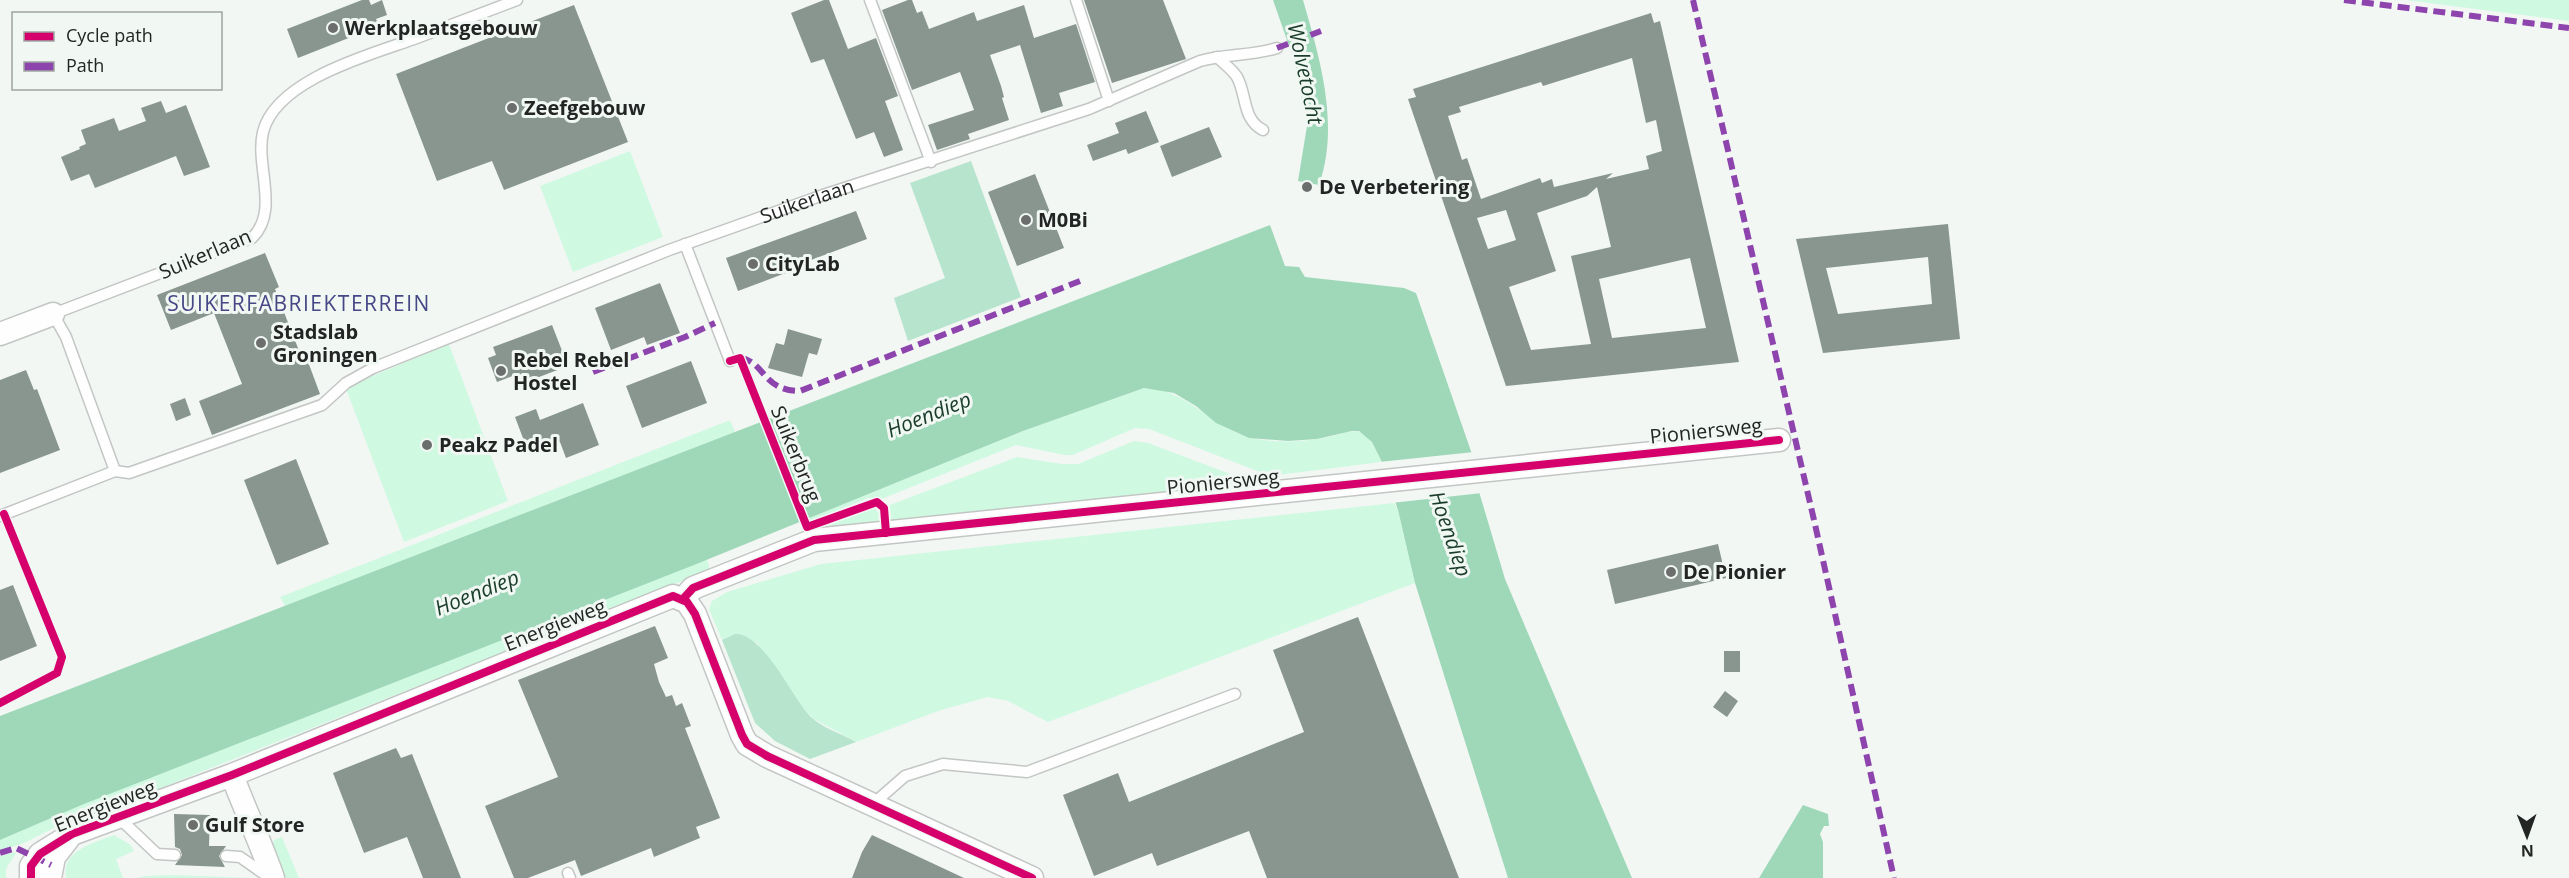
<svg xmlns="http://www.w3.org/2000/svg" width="2569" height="878" font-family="'Open Sans',sans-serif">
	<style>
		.green { fill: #d0f9e2 }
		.forest { fill: #b7e4cc }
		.water { fill: #9fd8b9 }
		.pier { fill: #f2f7f4 }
		.building { fill: #88968f; fill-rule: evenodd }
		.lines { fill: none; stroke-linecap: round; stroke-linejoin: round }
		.lane-casing { stroke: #c3c6c4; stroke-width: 13 }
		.street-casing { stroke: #c3c6c4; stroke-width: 25 }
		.lane { stroke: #fdfefd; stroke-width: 10 }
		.street { stroke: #fdfefd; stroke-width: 22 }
		.quiet { stroke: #8e44ad; stroke-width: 6; stroke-dasharray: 12 6; stroke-linecap: butt }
		.cycleway-casing { stroke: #f1f8f4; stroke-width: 11 }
		.cycleway { stroke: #d6006c; stroke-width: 8 }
		.poi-dot { fill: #6b6e6d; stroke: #f1f8f4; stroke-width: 2 }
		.labels { text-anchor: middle; stroke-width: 6; stroke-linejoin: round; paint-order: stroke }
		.poi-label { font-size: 20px; font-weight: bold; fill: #232524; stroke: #f1f8f4; text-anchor: start }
		.street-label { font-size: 20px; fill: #232524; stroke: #f1f8f4 }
		.water-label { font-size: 21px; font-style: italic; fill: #1a3d2b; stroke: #f1f8f4 }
		.neighbourhood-label { font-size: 21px; letter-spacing: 1.5px; fill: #464785; stroke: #f1f8f4 }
	</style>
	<rect width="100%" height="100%" fill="#f2f7f4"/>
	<!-- green -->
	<path class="green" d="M 2406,0 L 2569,0 L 2569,21 Z
		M 630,151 L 663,237 L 573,272 L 540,186 Z
		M 449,344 L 508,501 L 404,542 L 346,389 L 358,382 Z
		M 1144,388 C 1197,391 1210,433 1263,440 C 1280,442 1300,442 1317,439 C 1355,434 1362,416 1382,462 L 1270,476 L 1149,429 L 1135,428 L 1073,455 L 1064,455 L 1016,445 L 884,498 L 868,498 L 811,521 L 809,518 L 1023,431 Z
		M 730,420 L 735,432 L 285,606 L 280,597 Z
		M 1134,441 L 1148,443 L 1262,486 L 892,525 L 890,505 L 1017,457 L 1062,464 L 1078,464 Z
		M 1394,503 L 1398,510 L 1415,583 L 1048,722 L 1008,701 L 988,697 L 938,711 L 856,742 L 814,719 L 799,704 L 757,643 L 735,634 L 722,640 L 709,609 L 712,601 L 727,592 L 821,564 Z
		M 874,508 L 878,512 L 879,527 L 815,531 Z
		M 707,559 L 710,570 L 70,824 L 68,821 L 24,843 L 0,851 L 0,840 L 84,804 Z
		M 114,835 L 131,845 L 134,851 L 116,859 L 123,878 L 66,878 C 61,850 94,843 114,835 Z
		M 282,837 L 299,878 L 285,878 C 279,869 270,851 274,840 Z
		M 15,852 L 16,853 L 6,869 L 6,878 L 0,878 L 0,856 Z
		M 172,875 L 250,878 L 138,878 L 145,876 Z"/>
	<!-- forest -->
	<path class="forest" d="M 971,161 L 1021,297 L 908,341 L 894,298 L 945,278 L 910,183 Z
		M 735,634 C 764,633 791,697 811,717 C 823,728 842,734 856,742 L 810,759 L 775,741 L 755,723 L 722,640 Z"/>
	<!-- water -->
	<path class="water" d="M 1273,0 L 1303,0 C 1320,59 1340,125 1319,185 L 1298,181 L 1307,126 L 1295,63 Z
		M 1270,225 L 1285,266 L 1299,267 L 1305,277 L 1404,288 L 1416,293 L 1472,454 L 1469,458 L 1505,579 L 1632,878 L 1508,878 L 1415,583 L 1398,510 L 1382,462 L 1372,442 L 1359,431 L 1352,431 L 1317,439 L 1288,441 L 1249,438 L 1216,423 L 1196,406 L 1174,393 L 1144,388 L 1023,431 L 694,565 L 84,804 L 0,840 L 0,716 Z
		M 1803,805 L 1828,814 L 1829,826 L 1824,826 L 1820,834 L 1823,842 L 1823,878 L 1759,878 Z"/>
	<!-- pier -->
	<path class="pier" d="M 1474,452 L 1472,459 L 1482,493 L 1391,503 L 1379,462 Z"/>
	<!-- building -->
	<path class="building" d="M 362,0 L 369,0 L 371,5 L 382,0 L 387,15 L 376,19 L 379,26 L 298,58 L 287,29 Z
		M 824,0 L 829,0 L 848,49 L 876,38 L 898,96 L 885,101 L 903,150 L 884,157 L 874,132 L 856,139 L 824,59 L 811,63 L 791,13 Z
		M 908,0 L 912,0 L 917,13 L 922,11 L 929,29 L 974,12 L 977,21 L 1024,5 L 1034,38 L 1076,24 L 1095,82 L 1059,93 L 1063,106 L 1041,113 L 1020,45 L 990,55 L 1001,86 L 1004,97 L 1002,98 L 1009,120 L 968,134 L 970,139 L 937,150 L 928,125 L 974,110 L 960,72 L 912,90 L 882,10 Z
		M 1084,0 L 1163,0 L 1186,59 L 1112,83 Z
		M 574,5 L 628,142 L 504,190 L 492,161 L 437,181 L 396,74 Z
		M 1651,13 L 1654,23 L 1660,21 L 1739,362 L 1506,386 L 1408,99 L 1416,97 L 1413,89 ZM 1632,58 L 1646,123 L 1656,120 L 1662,151 L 1646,156 L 1649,169 L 1606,179 L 1613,173 L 1554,187 L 1552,179 L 1542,183 L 1540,178 L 1481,199 L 1467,158 L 1462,160 L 1448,116 L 1461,112 L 1459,107 L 1541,82 L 1543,86 ZM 1597,187 L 1611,247 L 1571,256 L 1591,344 L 1531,350 L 1509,287 L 1556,271 L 1537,213 L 1587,196 ZM 1506,210 L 1516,240 L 1488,249 L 1477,218 ZM 1690,258 L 1706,328 L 1612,338 L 1599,279 Z
		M 161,101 L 166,113 L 186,105 L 210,167 L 184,176 L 176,156 L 95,188 L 89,174 L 71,181 L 61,157 L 80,149 L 79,147 L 86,144 L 81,130 L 114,118 L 119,131 L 146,121 L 141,108 Z
		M 1146,111 L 1159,142 L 1128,154 L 1126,149 L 1093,161 L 1087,145 L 1119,133 L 1115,123 Z
		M 1209,127 L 1222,157 L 1172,177 L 1160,146 Z
		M 1035,174 L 1064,248 L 1017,266 L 988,192 Z
		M 856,211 L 867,239 L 803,263 L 804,266 L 738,291 L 726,258 Z
		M 1948,224 L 1960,339 L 1823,353 L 1796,239 ZM 1928,257 L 1932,304 L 1838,314 L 1826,268 Z
		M 265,253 L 279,287 L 275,289 L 303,361 L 307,359 L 320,394 L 212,435 L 199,401 L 242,384 L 214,313 L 171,330 L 157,295 Z
		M 660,283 L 680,333 L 647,345 L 644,337 L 611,350 L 595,308 Z
		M 552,325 L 568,366 L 518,385 L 515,375 L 497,382 L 488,358 L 496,355 L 493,347 Z
		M 788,329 L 822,339 L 817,355 L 809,353 L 802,377 L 768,368 L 776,343 L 784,345 Z
		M 691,361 L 707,403 L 642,428 L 626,386 Z
		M 26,370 L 34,390 L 37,389 L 60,450 L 0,473 L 0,380 Z
		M 185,398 L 191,415 L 176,421 L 170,404 Z
		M 583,403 L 599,445 L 566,458 L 560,442 L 529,454 L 515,417 L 536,409 L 540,420 Z
		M 296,459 L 329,544 L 277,565 L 244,480 Z
		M 1718,544 L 1726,578 L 1615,604 L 1607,570 Z
		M 13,585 L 37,646 L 0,661 L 0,590 Z
		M 1358,617 L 1459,878 L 1267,878 L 1249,831 L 1157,866 L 1152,853 L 1094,876 L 1063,795 L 1118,773 L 1129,802 L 1304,732 L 1273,650 Z
		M 655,626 L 668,658 L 654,664 L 659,682 L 666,697 L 672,695 L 676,706 L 682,703 L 691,726 L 685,728 L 720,818 L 696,827 L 700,838 L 654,857 L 651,848 L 581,876 L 575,860 L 528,878 L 514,878 L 485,806 L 558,777 L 518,680 Z
		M 1724,651 L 1740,651 L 1740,672 L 1724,672 Z
		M 1725,691 L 1738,701 L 1727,717 L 1713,707 Z
		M 396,748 L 401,758 L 412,754 L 461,878 L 423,878 L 407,837 L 364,853 L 333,773 Z
		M 174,814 L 210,815 L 209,846 L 226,846 L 219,856 L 225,867 L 175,865 L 182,855 L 180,849 L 175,847 Z
		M 872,835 L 964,878 L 852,878 L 862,852 Z"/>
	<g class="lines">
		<!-- lane casing -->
		<g class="lane-casing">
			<g id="lane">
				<path id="s1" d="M 517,0 C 482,13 448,26 414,39 C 369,55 276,80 263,132 C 255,166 280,211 252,238 L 53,314 L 66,337 L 115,471 L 129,473 L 322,405 L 346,383 L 373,368 L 669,250 L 823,195 L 1089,109 L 1200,61 C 1225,54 1251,56 1277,48"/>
				<path d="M 870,0 L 931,162"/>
				<path d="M 1076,0 L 1109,101"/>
				<path d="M 1217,57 C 1223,63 1232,69 1237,77 C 1247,95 1242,119 1263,130"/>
				<path d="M 685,244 L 730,361"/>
				<path d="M 0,516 L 115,471"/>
				<path d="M 873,804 L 905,776 L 943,764 L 1027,772 L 1235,694"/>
				<path d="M 118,817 L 157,854 L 175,855"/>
				<path d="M 226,856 L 240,857 L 270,878"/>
				<path d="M 568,873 L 570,878"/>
			</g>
		</g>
		<!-- street casing -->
		<g class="street-casing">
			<path id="street" d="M 0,334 L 53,314
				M 683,599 L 693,588 L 814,540 L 1779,440
				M 232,775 C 245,810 261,843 273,878
				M 31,878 L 31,866 L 40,854 L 72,834 L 232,775 L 673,596 L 687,602 L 695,614 L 742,735 L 747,744 L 767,756 L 1032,878
				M 50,878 L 54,857 L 68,839"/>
		</g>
		<!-- lane -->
		<use href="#lane" class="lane"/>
		<!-- street -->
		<use href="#street" class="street"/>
		<!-- quiet -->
		<path class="quiet" d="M 1693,0 L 1814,520 L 1894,878
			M 2344,0 L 2569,28
			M 1277,48 L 1321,31
			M 740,358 C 765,361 762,391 800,391 L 1080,281
			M 593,372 L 685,337 L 715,323
			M 0,853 L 16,848 L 51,865"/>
		<!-- cycleway casing -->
		<g class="cycleway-casing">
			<path id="cycleway" d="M 730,361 L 740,358 L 807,527 L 877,502 L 884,508 L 886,533
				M 683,599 L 693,588 L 814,540 L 1779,440
				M 0,703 L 57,673 L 62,657 L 4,514
				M 31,878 L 31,866 L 40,854 L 72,834 L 232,775 L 673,596 L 687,602 L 695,614 L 742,735 L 747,744 L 767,756 L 1032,878"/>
		</g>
		<!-- cycleway -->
		<use href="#cycleway" class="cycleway"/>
	</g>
	<!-- markers -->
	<g class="poi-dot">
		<circle cx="333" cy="28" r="6"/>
		<circle cx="512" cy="108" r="6"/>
		<circle cx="1307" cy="187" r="6"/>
		<circle cx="1026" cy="220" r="6"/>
		<circle cx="753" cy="264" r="6"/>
		<circle cx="261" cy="343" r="6"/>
		<circle cx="501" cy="371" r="6"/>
		<circle cx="427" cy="445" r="6"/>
		<circle cx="1671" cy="572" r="6"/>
		<circle cx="193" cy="825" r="6"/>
	</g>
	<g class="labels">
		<!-- poi labels -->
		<g class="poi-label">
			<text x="345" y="35">Werkplaatsgebouw</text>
			<text x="524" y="115">Zeefgebouw</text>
			<text x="1319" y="194">De Verbetering</text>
			<text x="1038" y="227">M0Bi</text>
			<text x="765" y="271">CityLab</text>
			<text x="273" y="339">Stadslab<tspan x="273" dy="23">Groningen</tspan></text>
			<text x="513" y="367">Rebel Rebel<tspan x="513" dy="23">Hostel</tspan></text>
			<text x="439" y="452">Peakz Padel</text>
			<text x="1683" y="579">De Pionier</text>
			<text x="205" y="832">Gulf Store</text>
		</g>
		<!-- street labels -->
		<g class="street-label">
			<text dy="7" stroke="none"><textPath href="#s1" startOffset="1533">Suikerlaan</textPath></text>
			<text transform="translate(205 254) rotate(-23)" y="7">Suikerlaan</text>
			<text transform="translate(1706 431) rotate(-6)" y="7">Pioniersweg</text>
			<text transform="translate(796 454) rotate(68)" y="7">Suikerbrug</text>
			<text transform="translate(1223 482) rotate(-6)" y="7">Pioniersweg</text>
			<text transform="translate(555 625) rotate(-22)" y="7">Energieweg</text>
			<text transform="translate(105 806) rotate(-22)" y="7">Energieweg</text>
		</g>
		<!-- water labels -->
		<g class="water-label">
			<text transform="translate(1305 74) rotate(78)" y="7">Wolvetocht</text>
			<text transform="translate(929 415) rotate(-22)" y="7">Hoendiep</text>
			<text transform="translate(1450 534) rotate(71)" y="7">Hoendiep</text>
			<text transform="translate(477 593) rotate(-22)" y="7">Hoendiep</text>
		</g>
		<!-- neighbourhood labels -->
		<g class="neighbourhood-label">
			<text x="299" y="311">SUIKERFABRIEKTERREIN</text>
		</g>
	</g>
	<!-- legend -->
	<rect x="12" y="12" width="210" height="78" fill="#f1f8f4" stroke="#9fa4a1" stroke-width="1.5"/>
	<rect x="24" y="32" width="30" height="9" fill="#d6006c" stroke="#9fa4a1" stroke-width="1.5"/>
	<text x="66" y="42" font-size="18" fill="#232524">Cycle path</text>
	<rect x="24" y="62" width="30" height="9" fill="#8e44ad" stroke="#9fa4a1" stroke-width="1.5"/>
	<text x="66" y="72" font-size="18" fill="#232524">Path</text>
	<!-- north arrow -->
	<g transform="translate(2527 836) rotate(179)" stroke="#f1f8f4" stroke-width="4.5" paint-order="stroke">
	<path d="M0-4.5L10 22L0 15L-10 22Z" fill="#232524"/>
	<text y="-9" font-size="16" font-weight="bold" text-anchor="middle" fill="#232524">N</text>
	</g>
</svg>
